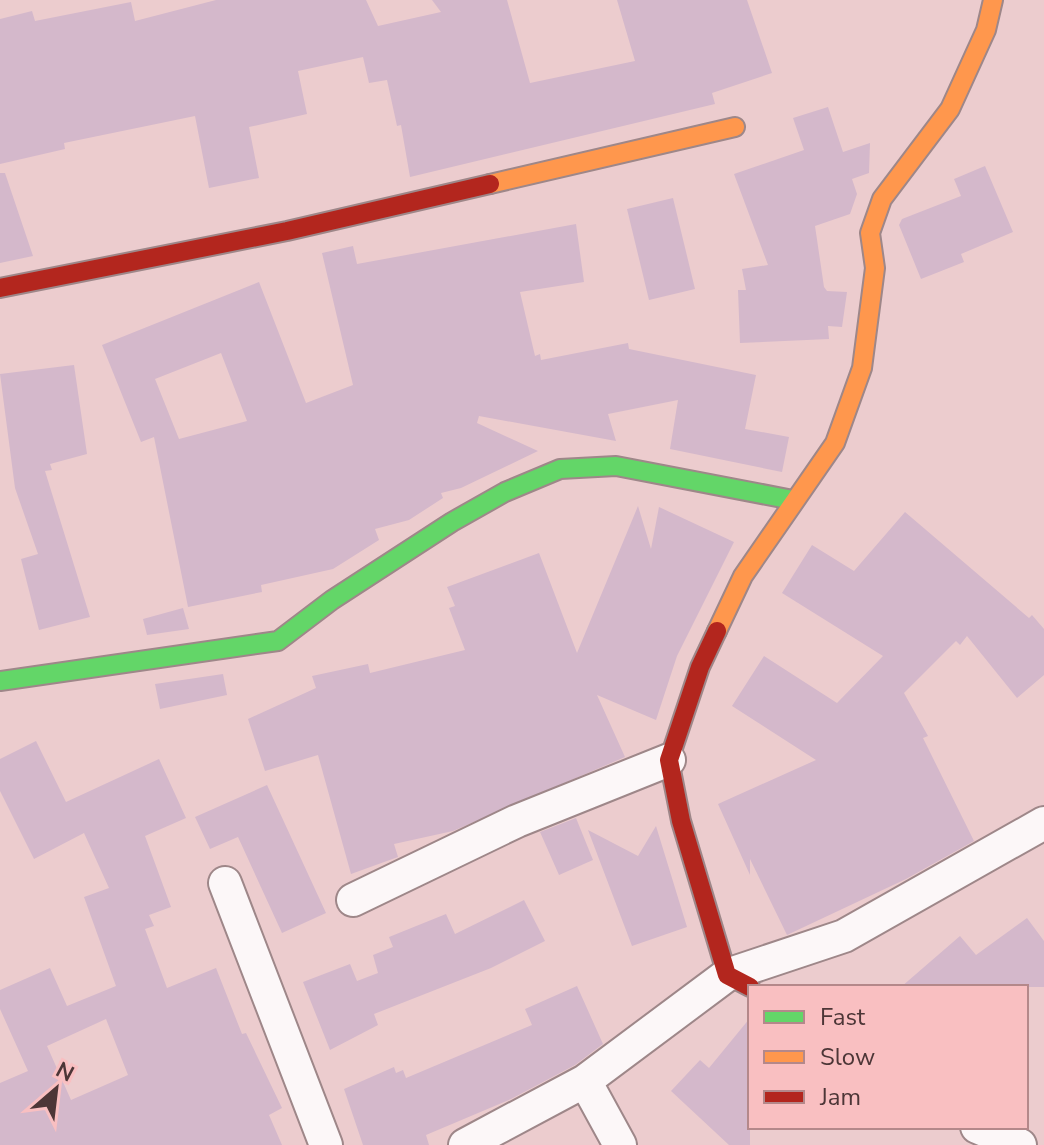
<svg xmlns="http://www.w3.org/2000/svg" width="1044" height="1145" font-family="'Nunito Sans',sans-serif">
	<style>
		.building { fill: #d4b8cb; fill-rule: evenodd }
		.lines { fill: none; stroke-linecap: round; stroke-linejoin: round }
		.street-casing { stroke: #9e8789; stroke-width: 36 }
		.fast-casing { stroke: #9e8789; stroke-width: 22 }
		.slow-casing { stroke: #9e8789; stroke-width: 22 }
		.jam-casing { stroke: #9e8789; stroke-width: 22 }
		.street { stroke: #fcf7f8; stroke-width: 32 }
		.fast { stroke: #63d668; stroke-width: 18 }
		.slow { stroke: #ff974d; stroke-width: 18 }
		.jam { stroke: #b3261e; stroke-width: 18 }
	</style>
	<rect width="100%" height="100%" fill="#ecccce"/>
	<!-- building -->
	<path class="building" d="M 216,0 L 366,0 L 378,26 L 441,12 L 432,0 L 507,0 L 530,83 L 635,61 L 617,0 L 747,0 L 772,73 L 712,93 L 715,104 L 410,177 L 401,125 L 397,126 L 387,80 L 369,83 L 363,57 L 298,71 L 307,114 L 249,127 L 259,178 L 209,188 L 195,116 L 64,143 L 65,149 L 0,164 L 0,19 L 32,11 L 35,21 L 131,2 L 135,21 Z
		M 828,107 L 843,152 L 870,143 L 869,173 L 852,179 L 857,194 L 850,214 L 815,226 L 824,287 L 827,291 L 847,292 L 842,327 L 828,326 L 829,339 L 740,343 L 738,290 L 746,290 L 742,269 L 768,265 L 734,174 L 804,150 L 793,118 Z
		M 985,166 L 1013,232 L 961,254 L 964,262 L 921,279 L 899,225 L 902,219 L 961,196 L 954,179 Z
		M 0,173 L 5,173 L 33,256 L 0,263 Z
		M 673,198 L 695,289 L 649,300 L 627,209 Z
		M 576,224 L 584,282 L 520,292 L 535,356 L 540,354 L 541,360 L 628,343 L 629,349 L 756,375 L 745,429 L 789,437 L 782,472 L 670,449 L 678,400 L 608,414 L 616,441 L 479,416 L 477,423 L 538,451 L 461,488 L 441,493 L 443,498 L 409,520 L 375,529 L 379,540 L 333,569 L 261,585 L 262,592 L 188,607 L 154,437 L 141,442 L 102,345 L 259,282 L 306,403 L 353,385 L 322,253 L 353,246 L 357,264 ZM 221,353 L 247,421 L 179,439 L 155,379 Z
		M 74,365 L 87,454 L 50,464 L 52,470 L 45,471 L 90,617 L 39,630 L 21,559 L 38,554 L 15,488 L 0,374 Z
		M 638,506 L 651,549 L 659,507 L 734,542 L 677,656 L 656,720 L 597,695 L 625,757 L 453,831 L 394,844 L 398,857 L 351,874 L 318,755 L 265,771 L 248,719 L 316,688 L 312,676 L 368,664 L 370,673 L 465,650 L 449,608 L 455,606 L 447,587 L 539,553 L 577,653 Z
		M 905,512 L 1029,618 L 1032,615 L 1044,629 L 1044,675 L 1017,698 L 967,636 L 960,645 L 956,641 L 904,693 L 928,736 L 923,738 L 974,841 L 906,879 L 787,935 L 750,859 L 750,875 L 718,804 L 816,760 L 732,706 L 764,656 L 837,703 L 883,656 L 782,593 L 812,545 L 854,571 Z
		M 183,608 L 189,629 L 147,635 L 143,619 Z
		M 223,674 L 227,695 L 160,709 L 155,684 Z
		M 36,741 L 66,802 L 159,759 L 186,818 L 145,836 L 171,907 L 149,915 L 154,926 L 145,929 L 167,988 L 216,968 L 242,1034 L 246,1033 L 282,1108 L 269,1115 L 282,1145 L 0,1145 L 0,1083 L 28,1071 L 0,1009 L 0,990 L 50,968 L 67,1006 L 116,986 L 84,897 L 109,888 L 84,833 L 34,859 L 0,791 L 0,759 ZM 106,1019 L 128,1075 L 71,1100 L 47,1046 Z
		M 267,785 L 326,913 L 282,933 L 238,837 L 210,849 L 195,817 Z
		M 576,818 L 593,860 L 559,875 L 540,832 Z
		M 656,826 L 687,927 L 632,946 L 588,830 L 638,856 Z
		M 524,900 L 545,941 L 491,968 L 374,1014 L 378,1025 L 330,1050 L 303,982 L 350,964 L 357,981 L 378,973 L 373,955 L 393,947 L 389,937 L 446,914 L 455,934 Z
		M 1027,918 L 1044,941 L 1044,987 L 901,987 L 960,936 L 976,955 Z
		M 577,986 L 603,1044 L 575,1065 L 511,1099 L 426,1135 L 429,1145 L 363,1145 L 344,1089 L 394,1067 L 396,1073 L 403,1070 L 406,1078 L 532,1025 L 525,1009 Z
		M 750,1018 L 750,1145 L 729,1145 L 671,1091 L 700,1060 L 709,1068 Z"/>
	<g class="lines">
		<!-- street casing -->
		<g class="street-casing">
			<path id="street" d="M 225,883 L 326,1145
				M 353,900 L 517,821 L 669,760
				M 585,1081 L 620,1145
				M 977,1127 L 1020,1145
				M 465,1145 L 585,1081 L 727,975 L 844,936 L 1044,823"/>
		</g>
		<!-- fast casing -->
		<g class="fast-casing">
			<path id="fast" d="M 0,681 L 278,641 L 332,600 L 452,522 L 505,492 L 560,469 L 616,466 L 793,500"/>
		</g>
		<!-- slow casing -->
		<g class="slow-casing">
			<path id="slow" d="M 490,184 L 735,127
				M 717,631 L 743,576 L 835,443 L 862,368 L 875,268 L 870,233 L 882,199 L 950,109 L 986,30 L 993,0"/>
		</g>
		<!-- jam casing -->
		<g class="jam-casing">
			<path id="jam" d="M 0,288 L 287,231 L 490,184
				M 717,631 L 700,667 L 669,760 L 681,821 L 727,975 L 750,987"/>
		</g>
		<!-- street -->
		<use href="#street" class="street"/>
		<!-- fast -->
		<use href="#fast" class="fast"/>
		<!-- slow -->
		<use href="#slow" class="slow"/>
		<!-- jam -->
		<use href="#jam" class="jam"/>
	</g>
	<!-- legend -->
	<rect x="748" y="985" width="280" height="144" fill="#f9bfc1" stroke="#b4888a" stroke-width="2"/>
	<rect x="764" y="1011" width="40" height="12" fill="#63d668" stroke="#b4888a" stroke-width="2"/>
	<text x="820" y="1025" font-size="24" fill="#4d3637">Fast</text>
	<rect x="764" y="1051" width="40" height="12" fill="#ff974d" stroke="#b4888a" stroke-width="2"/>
	<text x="820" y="1065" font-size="24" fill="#4d3637">Slow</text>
	<rect x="764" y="1091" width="40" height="12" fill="#b3261e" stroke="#b4888a" stroke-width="2"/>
	<text x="820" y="1105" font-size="24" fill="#4d3637">Jam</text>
	<!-- north arrow -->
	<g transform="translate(56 1089) rotate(28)" stroke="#f9bfc1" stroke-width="6" paint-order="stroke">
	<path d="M0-6L14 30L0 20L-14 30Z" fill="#4d3637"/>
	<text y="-12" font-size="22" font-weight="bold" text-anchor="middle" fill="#4d3637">N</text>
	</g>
</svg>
